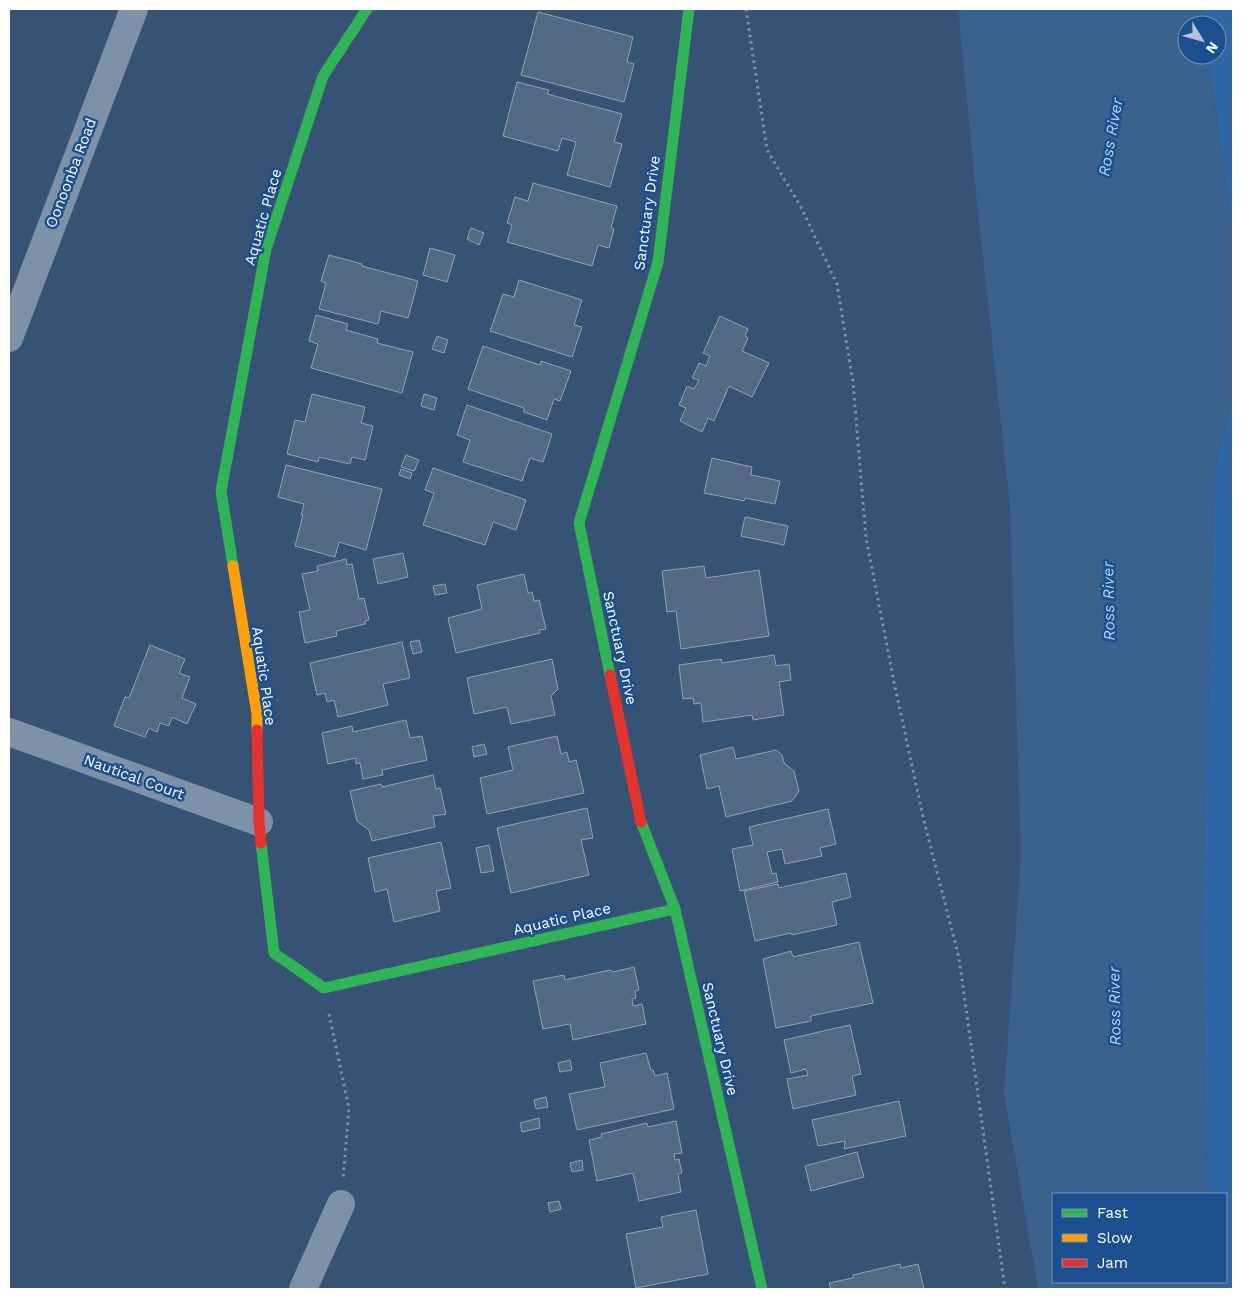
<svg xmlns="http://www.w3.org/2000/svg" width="1242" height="1298" font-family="'Work Sans',sans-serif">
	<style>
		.green { fill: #2f66a5 }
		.water { fill: #3b618d }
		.building { fill: #526984; stroke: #92a2b6 }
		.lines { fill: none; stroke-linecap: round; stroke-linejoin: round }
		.path { stroke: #7d92a8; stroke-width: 3; stroke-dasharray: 2.5 4; stroke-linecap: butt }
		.street { stroke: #7d92a8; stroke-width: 28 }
		.fast { stroke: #30b455; stroke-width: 11 }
		.slow { stroke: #ff9f0a; stroke-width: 11 }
		.jam { stroke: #e5322d; stroke-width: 11 }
		.labels { text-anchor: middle; stroke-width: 5; stroke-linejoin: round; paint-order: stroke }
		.street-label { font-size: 15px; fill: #fff; stroke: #1b4f8f }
		.water-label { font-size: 16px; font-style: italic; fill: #b5d3f5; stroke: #1b4f8f }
	</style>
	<rect width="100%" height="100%" fill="#365274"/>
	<!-- green -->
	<path class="green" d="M 1202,9 L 1233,9 L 1233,234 L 1208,55 L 1217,55 L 1217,25 L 1204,25 Z
		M 1233,395 L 1233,1289 L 1228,1289 L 1226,1281 L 1226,1194 L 1208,1194 L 1202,927 L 1215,468 Z"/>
	<!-- water -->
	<path class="water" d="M 958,9 L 1202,9 L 1204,25 L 1187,25 L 1187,55 L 1208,55 L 1233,234 L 1233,395 L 1215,468 L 1202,927 L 1208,1194 L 1053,1194 L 1053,1282 L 1226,1281 L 1228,1289 L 1038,1289 L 1004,1093 L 1021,857 L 1010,506 L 977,203 Z"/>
	<!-- building -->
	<path class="building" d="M 538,12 L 633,37 L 627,62 L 634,64 L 624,102 L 521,75 Z
		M 517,82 L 549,90 L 547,94 L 622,114 L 614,142 L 622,144 L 610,187 L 567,175 L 576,142 L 562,138 L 558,151 L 503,136 Z
		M 533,183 L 617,206 L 611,228 L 614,229 L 609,248 L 598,245 L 592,266 L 507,242 L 512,225 L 507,223 L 515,197 L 528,201 Z
		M 471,228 L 484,233 L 479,245 L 467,239 Z
		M 430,248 L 455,255 L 447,282 L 423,275 Z
		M 329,255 L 362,264 L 362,266 L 418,281 L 408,318 L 381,311 L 378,324 L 319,309 L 326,283 L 321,281 Z
		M 519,280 L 582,300 L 574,325 L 582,327 L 572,357 L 490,331 L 503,294 L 514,297 Z
		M 316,315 L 348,324 L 346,330 L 378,339 L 377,343 L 413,352 L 402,393 L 311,368 L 318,344 L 309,341 Z
		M 720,316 L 748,329 L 745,336 L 748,338 L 742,351 L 769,363 L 752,397 L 729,386 L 714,421 L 708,418 L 702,432 L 680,421 L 686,408 L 679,405 L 687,386 L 694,389 L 699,380 L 692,378 L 699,363 L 706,366 L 710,356 L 703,353 Z
		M 437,336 L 448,340 L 444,353 L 432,349 Z
		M 483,346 L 540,365 L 541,361 L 571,371 L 560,401 L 554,399 L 547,420 L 524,412 L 524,408 L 468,389 Z
		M 312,394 L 365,407 L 361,423 L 373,426 L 365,460 L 352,457 L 350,464 L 319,457 L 318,462 L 287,454 L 295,420 L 305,422 Z
		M 424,394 L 437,398 L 434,410 L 421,406 Z
		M 467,405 L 552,434 L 543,462 L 530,458 L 522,481 L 463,462 L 470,440 L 457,435 Z
		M 406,455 L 419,460 L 414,471 L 401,467 Z
		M 712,458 L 752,467 L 751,475 L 780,481 L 775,504 L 745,498 L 744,501 L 704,493 Z
		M 286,465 L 382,489 L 366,550 L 339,542 L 335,557 L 295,546 L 303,515 L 301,515 L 304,504 L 278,497 Z
		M 433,468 L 526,500 L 516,530 L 493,522 L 485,545 L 423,525 L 434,493 L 425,490 Z
		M 401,469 L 412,473 L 410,479 L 399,475 Z
		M 745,517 L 788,526 L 784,545 L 741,536 Z
		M 403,553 L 408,577 L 378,584 L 373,559 Z
		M 346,559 L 347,565 L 352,564 L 359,599 L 364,598 L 369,620 L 365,621 L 365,624 L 336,631 L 337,636 L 305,643 L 299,612 L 310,610 L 302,574 L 318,571 L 317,566 Z
		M 704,566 L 706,578 L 759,570 L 769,636 L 681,649 L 676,611 L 667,612 L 662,571 Z
		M 524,574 L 528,593 L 532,592 L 534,601 L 539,600 L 546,629 L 539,630 L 540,633 L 456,653 L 448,618 L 482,609 L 477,585 Z
		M 445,584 L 447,593 L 435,595 L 433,586 Z
		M 419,640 L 422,652 L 413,654 L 410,642 Z
		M 402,642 L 410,678 L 383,684 L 388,705 L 338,717 L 334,700 L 327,702 L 325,693 L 317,695 L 310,663 Z
		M 150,645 L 185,659 L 179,673 L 190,677 L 182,698 L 196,704 L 187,724 L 172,717 L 169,726 L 160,723 L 157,732 L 149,728 L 145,737 L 114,726 L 125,697 L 129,698 Z
		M 774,655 L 776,666 L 789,664 L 791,680 L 779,682 L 784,715 L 753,720 L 752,715 L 703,722 L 701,703 L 694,704 L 693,698 L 683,699 L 679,665 L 721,659 L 722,663 Z
		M 552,659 L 558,689 L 551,696 L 555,715 L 511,724 L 507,707 L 474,714 L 467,678 Z
		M 406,720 L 410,738 L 422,736 L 427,760 L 382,770 L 383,775 L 363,779 L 360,763 L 356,764 L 356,758 L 328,764 L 322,733 L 352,726 L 353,732 Z
		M 557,736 L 561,754 L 567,752 L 569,762 L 576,760 L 584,793 L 487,814 L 480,778 L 513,770 L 508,747 Z
		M 484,744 L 487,754 L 474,757 L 472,747 Z
		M 733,747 L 736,759 L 776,750 L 782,755 L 784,763 L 794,771 L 799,791 L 792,801 L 726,817 L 719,786 L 707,789 L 700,755 Z
		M 433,775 L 436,789 L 440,788 L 446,814 L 433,816 L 435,827 L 372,841 L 369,830 L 357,821 L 350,791 L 381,784 L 382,787 Z
		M 587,808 L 593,838 L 581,840 L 589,875 L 511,893 L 497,828 Z
		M 828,809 L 836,844 L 820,848 L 822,856 L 785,864 L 782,849 L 767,852 L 772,874 L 776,873 L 778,882 L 740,891 L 732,849 L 753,845 L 749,827 Z
		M 441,842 L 451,888 L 436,891 L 440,911 L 394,922 L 387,889 L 375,892 L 368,858 Z
		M 489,845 L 494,871 L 481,873 L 476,848 Z
		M 846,873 L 851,897 L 832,902 L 837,925 L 792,935 L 791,933 L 755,941 L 744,891 L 778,884 L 779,888 Z
		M 859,942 L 873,1003 L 811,1016 L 811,1021 L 776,1028 L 763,959 L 791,951 L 793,957 Z
		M 634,967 L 639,990 L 635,991 L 636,998 L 632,999 L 633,1006 L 642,1004 L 646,1024 L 573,1040 L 570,1024 L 543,1029 L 533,981 L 564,975 L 565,980 L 610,970 L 613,972 Z
		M 850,1025 L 861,1074 L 852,1076 L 856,1095 L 793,1109 L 787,1079 L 808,1075 L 806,1069 L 791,1073 L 784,1040 Z
		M 646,1053 L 651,1070 L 653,1070 L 655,1076 L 667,1073 L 674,1109 L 577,1130 L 569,1094 L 605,1087 L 600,1063 Z
		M 570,1060 L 572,1070 L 560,1072 L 558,1063 Z
		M 546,1097 L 548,1107 L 536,1109 L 534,1100 Z
		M 899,1101 L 906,1136 L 844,1149 L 845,1141 L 818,1146 L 812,1120 Z
		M 539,1118 L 540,1128 L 522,1132 L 520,1123 Z
		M 676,1121 L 682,1153 L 674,1154 L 675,1160 L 679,1159 L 682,1173 L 678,1174 L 681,1192 L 639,1201 L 633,1173 L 597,1181 L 589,1140 L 602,1137 L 601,1134 L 647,1123 L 648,1127 Z
		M 857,1152 L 864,1177 L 811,1191 L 805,1166 Z
		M 582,1160 L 583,1170 L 572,1172 L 570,1163 Z
		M 559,1201 L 561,1209 L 550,1212 L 548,1203 Z
		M 696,1210 L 708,1274 L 636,1288 L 626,1234 L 663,1227 L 661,1217 Z
		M 900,1264 L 901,1268 L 918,1264 L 924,1289 L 831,1289 L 829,1283 L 853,1278 L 853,1275 Z"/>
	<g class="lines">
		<!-- path -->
		<path class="path" d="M 746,9 L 767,150 L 802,209 L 837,284 L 853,382 L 866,538 L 894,682 L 923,817 L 959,958 L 1005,1289
			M 329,1014 L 349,1108 L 343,1178"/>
		<!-- street -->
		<path class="street" d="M 9,338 L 134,9
			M 9,732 L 259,822
			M 303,1289 L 341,1204"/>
		<!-- fast -->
		<path class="fast" d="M 233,566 L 221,491 L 266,249 L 323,76 L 367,9
			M 610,675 L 579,523 L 658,262 L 689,9
			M 641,822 L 675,909 L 762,1289
			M 261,843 L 274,953 L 324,988 L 675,909"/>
		<!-- slow -->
		<path class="slow" d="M 233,566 L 257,714 L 257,730"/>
		<!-- jam -->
		<path class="jam" d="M 610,675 L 641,822
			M 257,730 L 259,822 L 261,843"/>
	</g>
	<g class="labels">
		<!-- street labels -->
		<g class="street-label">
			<text transform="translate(71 173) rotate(-69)" y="5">Oonoonba Road</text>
			<text transform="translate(647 213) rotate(-82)" y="5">Sanctuary Drive</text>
			<text transform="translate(263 217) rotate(-74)" y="5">Aquatic Place</text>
			<text transform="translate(620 648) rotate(78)" y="5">Sanctuary Drive</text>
			<text transform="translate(264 676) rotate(82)" y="5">Aquatic Place</text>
			<text transform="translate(134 777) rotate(20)" y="5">Nautical Court</text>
			<text transform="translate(562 919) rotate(-13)" y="5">Aquatic Place</text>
			<text transform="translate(720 1039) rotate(77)" y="5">Sanctuary Drive</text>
		</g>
		<!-- water labels -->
		<g class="water-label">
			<text transform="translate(1110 137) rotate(-80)" y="6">Ross River</text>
			<text transform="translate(1108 601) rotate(-91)" y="6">Ross River</text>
			<text transform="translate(1114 1006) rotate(-91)" y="6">Ross River</text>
		</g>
	</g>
	<!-- border -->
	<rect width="1242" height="1298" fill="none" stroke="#ffffff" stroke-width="20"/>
	<!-- legend -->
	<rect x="1052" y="1193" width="175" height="90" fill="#1b4f8f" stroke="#7695bc"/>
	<rect x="1062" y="1209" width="25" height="8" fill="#30b455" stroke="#7695bc"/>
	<text x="1097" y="1218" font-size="15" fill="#ffffff">Fast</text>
	<rect x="1062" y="1234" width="25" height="8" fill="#ff9f0a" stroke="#7695bc"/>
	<text x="1097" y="1243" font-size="15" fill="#ffffff">Slow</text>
	<rect x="1062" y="1259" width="25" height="8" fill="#e5322d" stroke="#7695bc"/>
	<text x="1097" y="1268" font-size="15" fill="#ffffff">Jam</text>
	<!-- north arrow -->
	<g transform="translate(1202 40) rotate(127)"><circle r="24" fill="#1b4f8f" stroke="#7695bc"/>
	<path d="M0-4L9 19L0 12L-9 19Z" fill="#b9c2ce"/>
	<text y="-8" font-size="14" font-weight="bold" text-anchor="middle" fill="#ffffff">N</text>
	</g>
</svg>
